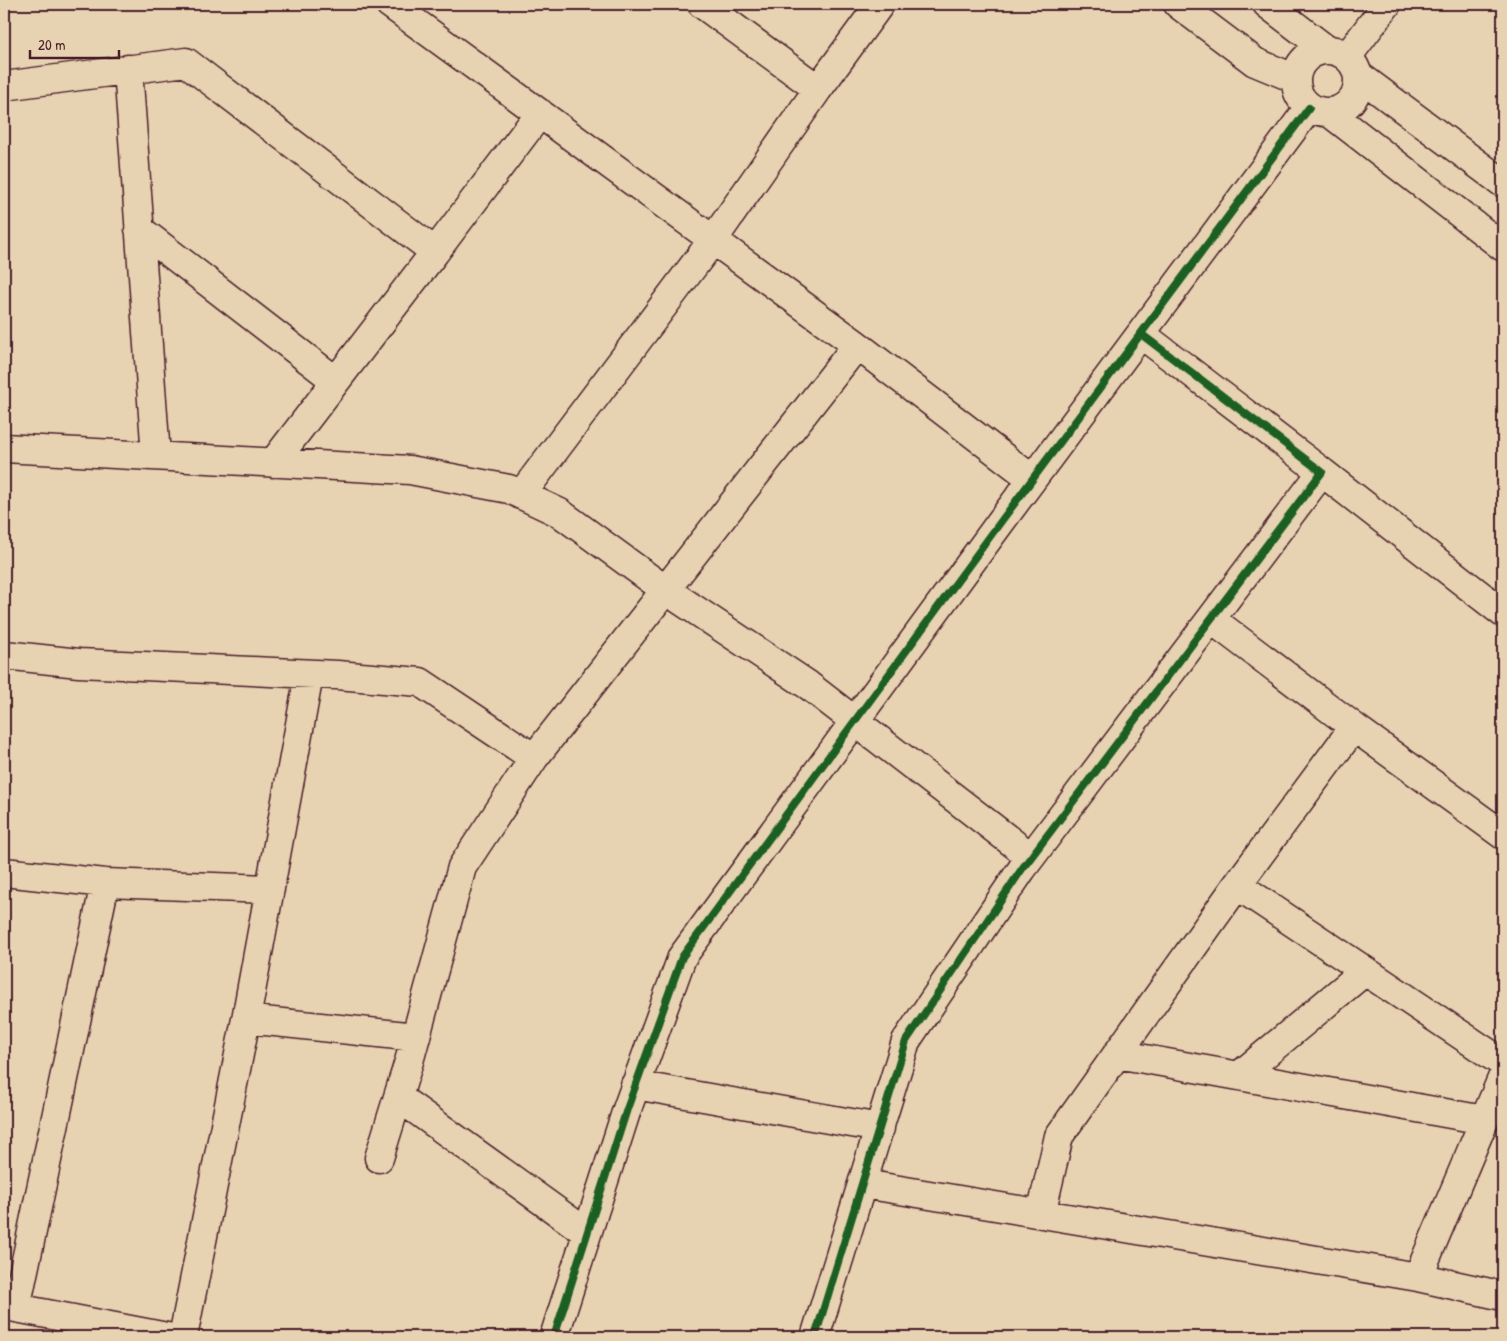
<svg xmlns="http://www.w3.org/2000/svg" width="1507" height="1341" font-family="'Patrick Hand',sans-serif">
	<style>
		.lines { fill: none; stroke-linecap: round; stroke-linejoin: round }
		.street-casing { stroke: #4a1f2b; stroke-width: 31 }
		.street { stroke: #e7d3b2; stroke-width: 28 }
		.cycleway-casing { stroke: #e7d3b2; stroke-width: 11 }
		.cycleway { stroke: #1b5e20; stroke-width: 8 }
	</style>
	<rect width="100%" height="100%" fill="#e7d3b2"/>
	<filter id="ink" filterUnits="userSpaceOnUse"><feTurbulence type="fractalNoise" baseFrequency=".02" numOctaves="2"/><feDisplacementMap in="SourceGraphic" scale="10" xChannelSelector="R" yChannelSelector="G"/><feConvolveMatrix kernelMatrix="1 2 1 2 8 2 1 2 1" color-interpolation-filters="sRGB"/></filter>
	<g filter="url(#ink)">
		<g class="lines">
			<!-- street casing -->
			<g class="street-casing">
				<path id="street" d="M 390,4 L 857,345 L 534,758
					M 1178,4 L 1255,62 L 1296,79
					M 1267,4 L 1327,50
					M1296 81a31 31 0 1 1 62 0a31 31 0 1 1-62 0Z
					M 1347,57 L 1387,4
					M 128,69 L 156,456
					M 1358,75 L 1503,183
					M 4,86 L 186,62 L 435,252 L 273,463
					M 818,89 L 880,4
					M 1330,113 L 1503,247
					M 139,229 L 336,381
					M 435,252 L 540,113
					M 857,345 L 1032,479
					M 4,448 L 410,470 L 509,489 L 560,513 L 667,591 L 808,685 L 1031,857
					M 1322,472 L 1503,613
					M 521,495 L 713,240 L 818,89 L 702,4
					M 4,655 L 79,663 L 337,675 L 420,682 L 534,758 L 462,867 L 410,1058 L 379,1158
					M 309,675 L 246,1019 L 416,1037
					M 1354,727 L 1503,835
					M 4,872 L 105,883 L 270,889
					M 105,883 L 16,1308 L 167,1337
					M 1237,885 L 1503,1063
					M 1117,1054 L 1484,1120
					M 1239,1076 L 1365,971
					M 635,1085 L 880,1128
					M 398,1097 L 587,1233
					M 864,1184 L 1418,1277 L 1503,1076
					M 1041,1214 L 1059,1136 L 1237,885 L 1354,727 L 1211,619
					M 1418,1277 L 1503,1296
					M 183,1337 L 246,1019
					M 554,1337 L 627,1109 L 682,957 L 1002,520 L 1309,108
					M 815,1337 L 906,1041 L 1022,869 L 1322,472 L 1141,334"/>
			</g>
			<!-- street -->
			<use href="#street" class="street"/>
			<!-- cycleway casing -->
			<g class="cycleway-casing">
				<path id="cycleway" d="M 554,1337 L 627,1109 L 682,957 L 1002,520 L 1309,108
					M 815,1337 L 906,1041 L 1022,869 L 1322,472 L 1141,334"/>
			</g>
			<!-- cycleway -->
			<use href="#cycleway" class="cycleway"/>
		</g>
	</g>
	<!-- margin -->
	<rect width="1507" height="1341" fill="none" stroke="#e7d3b2" stroke-width="20"/>
	<rect x="10" y="10" width="1487" height="1321" fill="none" stroke="#4a1f2b" stroke-width="2" filter="url(#ink)"/>
	<!-- scale -->
	<path d="M30 50v8h89v-8" fill="none" stroke="#4a1f2b" stroke-width="2.5"/>
	<text x="38" y="50" font-size="15" fill="#4a1f2b" stroke="#e7d3b2" stroke-width="4" paint-order="stroke">20 m</text>
</svg>
